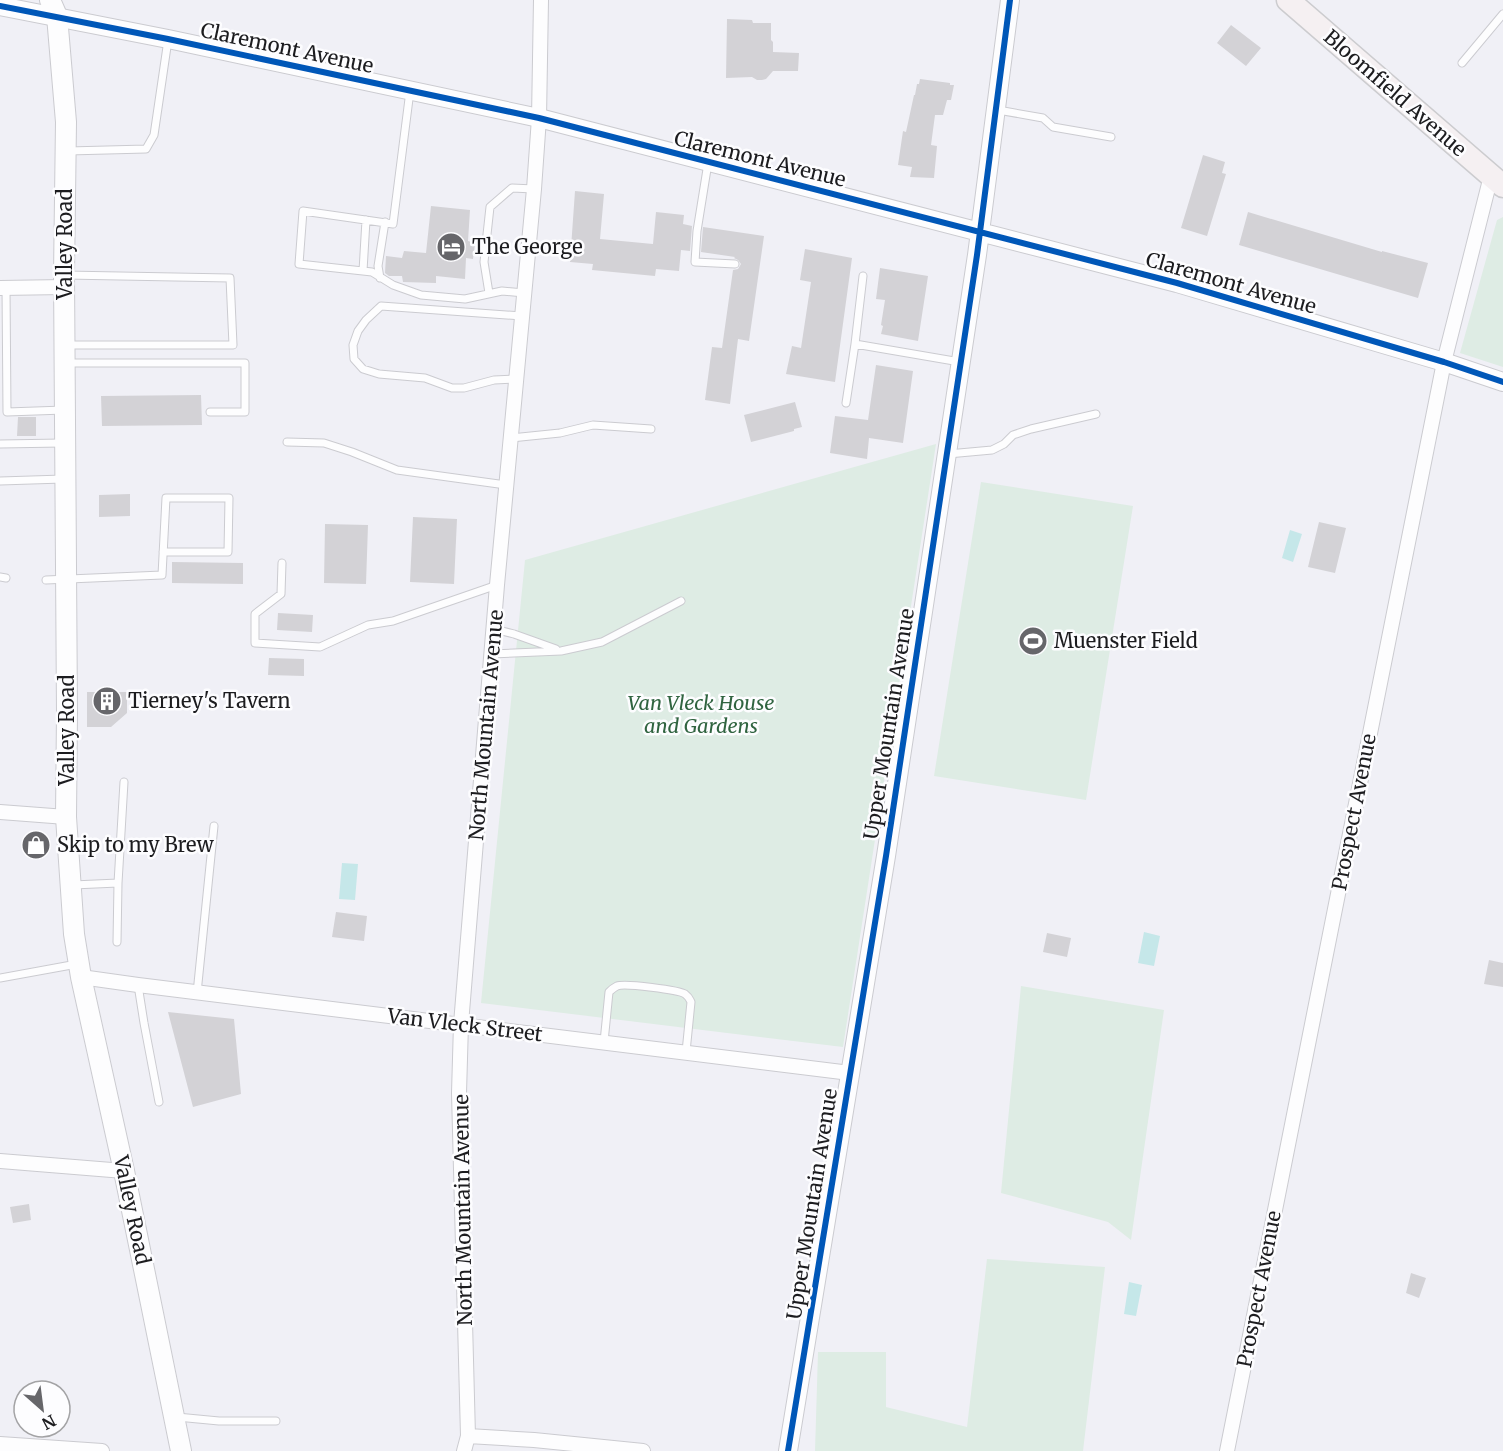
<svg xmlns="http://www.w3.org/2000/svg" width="1503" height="1451" font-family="Merriweather,serif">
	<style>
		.green { fill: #deece4 }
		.water { fill: #c5e7e9 }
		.building { fill: #d3d2d6 }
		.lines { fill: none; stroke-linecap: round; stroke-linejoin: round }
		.service-casing { stroke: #cbcbd0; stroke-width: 9 }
		.minor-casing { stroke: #cbcbd0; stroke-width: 16 }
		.tertiary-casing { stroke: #cbcbd0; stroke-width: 20 }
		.secondary-casing { stroke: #cbcbd0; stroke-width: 22 }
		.primary-casing { stroke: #cccccf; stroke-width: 25 }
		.service { stroke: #fdfdfe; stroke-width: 7 }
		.minor { stroke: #fdfdfe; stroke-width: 14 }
		.tertiary { stroke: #fdfdfe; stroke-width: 18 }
		.secondary { stroke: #fdfdfe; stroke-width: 20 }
		.primary { stroke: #f5f0f2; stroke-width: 22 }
		.cycleway-casing { stroke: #fdfdff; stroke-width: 10 }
		.cycleway { stroke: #0057b8; stroke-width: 6 }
		.labels { text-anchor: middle; stroke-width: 5; stroke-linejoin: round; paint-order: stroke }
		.street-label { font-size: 20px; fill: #1c1c1f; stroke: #fdfdff }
		.poi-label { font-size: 20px; fill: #1c1c1f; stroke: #fdfdff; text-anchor: start }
		.park-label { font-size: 20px; font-style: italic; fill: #306440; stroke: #fdfdff }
	</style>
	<rect width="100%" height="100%" fill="#f0f0f6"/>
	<!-- green -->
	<path class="green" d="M 1503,217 L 1503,367 L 1460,353 L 1497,220 Z
		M 936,444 L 843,1047 L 481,1003 L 525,560 Z
		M 981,482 L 1133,506 L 1086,800 L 934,776 Z
		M 1021,986 L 1164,1010 L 1131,1240 L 1108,1222 L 1001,1193 Z
		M 987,1259 L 1105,1267 L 1083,1451 L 815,1451 L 818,1352 L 886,1352 L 886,1407 L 967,1427 Z"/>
	<!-- water -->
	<path class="water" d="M 1290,530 L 1302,534 L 1293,562 L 1282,558 Z
		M 342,863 L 358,864 L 355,900 L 339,899 Z
		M 1144,932 L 1160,936 L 1154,966 L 1138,963 Z
		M 1129,1282 L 1142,1285 L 1136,1316 L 1124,1314 Z"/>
	<!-- building -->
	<path class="building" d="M 727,19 L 752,20 L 753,23 L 771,23 L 771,40 L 773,42 L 773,52 L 799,53 L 798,71 L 773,71 L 766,79 L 762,80 L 757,80 L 752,77 L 726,78 Z
		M 1231,25 L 1261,48 L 1246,66 L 1217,43 Z
		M 920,79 L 950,83 L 950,85 L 954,85 L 951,100 L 947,100 L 943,115 L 935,115 L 931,145 L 937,146 L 934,178 L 910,177 L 912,167 L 898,165 L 903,131 L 906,132 L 914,95 L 915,95 L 917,84 L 919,84 Z
		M 1203,155 L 1225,162 L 1222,173 L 1226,174 L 1207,236 L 1181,228 Z
		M 575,191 L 604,194 L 600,239 L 653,244 L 656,212 L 684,215 L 683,224 L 692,226 L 690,251 L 681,250 L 679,271 L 656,269 L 655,276 L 592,270 L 593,264 L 570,262 Z
		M 431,206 L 470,210 L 468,241 L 475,243 L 473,259 L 466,258 L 465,279 L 436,276 L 436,283 L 403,282 L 402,276 L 389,276 L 385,273 L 386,256 L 402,258 L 404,251 L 426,253 Z
		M 1248,212 L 1382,252 L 1382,251 L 1428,263 L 1418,298 L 1239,245 Z
		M 703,227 L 764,236 L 749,341 L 738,339 L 730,404 L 705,400 L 712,347 L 722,348 L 733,270 L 738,269 L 741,264 L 738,260 L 734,258 L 735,257 L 701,252 Z
		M 805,249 L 852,258 L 835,382 L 786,374 L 792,346 L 801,348 L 811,282 L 800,280 Z
		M 880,268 L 928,276 L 918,341 L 881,334 L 883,326 L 881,325 L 885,300 L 876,299 Z
		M 876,365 L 913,371 L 903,443 L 869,438 L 867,459 L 830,453 L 835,416 L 868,420 Z
		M 201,395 L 202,425 L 102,426 L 101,396 Z
		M 795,402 L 802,427 L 794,429 L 794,431 L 751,442 L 744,415 Z
		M 18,417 L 36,417 L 36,436 L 17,436 Z
		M 130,494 L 130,516 L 99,517 L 99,495 Z
		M 413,517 L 457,519 L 454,584 L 410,582 Z
		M 1319,522 L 1346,528 L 1335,573 L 1308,567 Z
		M 325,524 L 368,525 L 366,584 L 324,583 Z
		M 172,562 L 243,563 L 243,584 L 172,583 Z
		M 278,613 L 313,615 L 312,632 L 277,630 Z
		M 269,658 L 304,659 L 304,676 L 268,675 Z
		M 87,692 L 127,692 L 127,713 L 111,727 L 87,727 Z
		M 336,912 L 367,916 L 364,941 L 332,937 Z
		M 1047,933 L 1071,938 L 1067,957 L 1043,952 Z
		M 1489,960 L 1503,963 L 1503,987 L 1484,984 Z
		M 168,1012 L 234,1019 L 241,1094 L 193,1107 Z
		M 29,1204 L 31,1220 L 13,1223 L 10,1207 Z
		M 1411,1273 L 1426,1278 L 1419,1298 L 1406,1293 Z"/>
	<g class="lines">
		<!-- service casing -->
		<g class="service-casing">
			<path id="service" d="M 1462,63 L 1503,14
				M 410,91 L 393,224 L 303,211 L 299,264 L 372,272 L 393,285 L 421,295 L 465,299 L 502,291 L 524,293
				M 998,110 L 1043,118 L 1053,127 L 1111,137
				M 68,151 L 146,149 L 154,135 L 168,40
				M 708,163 L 697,231 L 695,262 L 735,264
				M 363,271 L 366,220
				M 65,275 L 230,278 L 233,345 L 67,345
				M 380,278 L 378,266 L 385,222
				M 6,288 L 7,412 L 64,410
				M 489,293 L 484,262 L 490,207 L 512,188 L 534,189
				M 855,344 L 863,276
				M 67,363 L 245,363 L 245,412 L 210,412
				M 516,379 L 494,380 L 464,388 L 452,388 L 425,378 L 379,374 L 363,369 L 354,359 L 353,345 L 358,331 L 366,320 L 381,306 L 522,316
				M 846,403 L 855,344 L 960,362
				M 511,438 L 560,433 L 593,425 L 651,429
				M 287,442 L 324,443 L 352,452 L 397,470 L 506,485
				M 0,444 L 62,443
				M 948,454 L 992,450 L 1004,444 L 1013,435 L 1031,429 L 1096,414
				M 0,481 L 63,479
				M 282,563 L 281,594 L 255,614 L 255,643 L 320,647 L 368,625 L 393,621 L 497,585
				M 0,577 L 6,578
				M 46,580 L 162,575 L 166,498 L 229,498 L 228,552 L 163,552
				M 494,629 L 514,634 L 556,649
				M 491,654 L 561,651 L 602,642 L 681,601
				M 73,885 L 118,883 L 124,782
				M 117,942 L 118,883
				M 0,978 L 77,964
				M 138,985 L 144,1023 L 159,1102
				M 197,993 L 214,826
				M 604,1042 L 609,992 C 612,989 613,988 617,986 C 625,983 679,990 685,994 C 689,997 689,998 691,1002 L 686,1052
				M 177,1417 L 219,1421 L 276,1421"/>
		</g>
		<!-- minor casing -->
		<g class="minor-casing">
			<path id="minor" d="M 0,288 L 65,287
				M 0,812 L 66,817
				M 81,977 L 138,985 L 850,1073
				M 0,1161 L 124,1171
				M 468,1436 L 534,1440 L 643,1451
				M 0,1444 L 102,1451
				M 464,1451 L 468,1436 L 459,1093 L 461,1024 L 497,585 L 534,189 L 539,118 L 541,0
				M 1227,1451 L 1444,362 L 1491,176"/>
		</g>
		<!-- tertiary casing -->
		<g class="tertiary-casing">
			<path id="tertiary" d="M 0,6 L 168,39 L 539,118 L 1177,283 L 1444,362 L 1503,382
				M 788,1451 L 886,856 L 977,255 L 1010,0"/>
		</g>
		<!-- secondary casing -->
		<g class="secondary-casing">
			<path id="secondary" d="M 50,0 L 57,16 L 66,122 L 64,275 L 67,713 L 66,817 L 74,934 L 81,977 L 124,1171 L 181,1451"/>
		</g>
		<!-- primary casing -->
		<g class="primary-casing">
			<path id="primary" d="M 1288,0 L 1503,186"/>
		</g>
		<!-- service -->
		<use href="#service" class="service"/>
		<!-- minor -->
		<use href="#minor" class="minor"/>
		<!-- tertiary -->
		<use href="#tertiary" class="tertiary"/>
		<!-- secondary -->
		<use href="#secondary" class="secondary"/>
		<!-- primary -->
		<use href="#primary" class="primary"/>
		<!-- cycleway casing -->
		<g class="cycleway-casing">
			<path id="cycleway" d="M 0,6 L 168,39 L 539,118 L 1177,283 L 1444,362 L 1503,382
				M 788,1451 L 886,856 L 977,255 L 1010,0"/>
		</g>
		<!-- cycleway -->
		<use href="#cycleway" class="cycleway"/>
	</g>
	<!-- icons -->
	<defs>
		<g id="hotel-disc" transform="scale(1.5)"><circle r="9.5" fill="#66666a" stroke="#fdfdff"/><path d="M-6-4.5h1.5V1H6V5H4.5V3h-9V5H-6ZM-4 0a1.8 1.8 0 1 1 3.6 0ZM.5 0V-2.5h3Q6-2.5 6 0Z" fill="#fff"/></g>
		<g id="stadium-disc" transform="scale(1.5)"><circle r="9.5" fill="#66666a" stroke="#fdfdff"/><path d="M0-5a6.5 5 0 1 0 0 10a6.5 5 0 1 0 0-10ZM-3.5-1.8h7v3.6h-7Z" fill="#fff"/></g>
		<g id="building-disc" transform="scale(1.5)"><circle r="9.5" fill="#66666a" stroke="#fdfdff"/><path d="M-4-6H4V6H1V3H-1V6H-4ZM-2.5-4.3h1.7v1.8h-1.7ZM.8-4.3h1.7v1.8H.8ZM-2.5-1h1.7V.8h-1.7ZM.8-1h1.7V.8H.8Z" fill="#fff"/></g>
		<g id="shop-disc" transform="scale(1.5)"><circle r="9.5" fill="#66666a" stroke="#fdfdff"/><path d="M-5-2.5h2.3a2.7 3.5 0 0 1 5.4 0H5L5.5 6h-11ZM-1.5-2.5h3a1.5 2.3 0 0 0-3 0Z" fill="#fff"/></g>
	</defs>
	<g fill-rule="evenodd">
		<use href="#hotel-disc" x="451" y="247"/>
		<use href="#stadium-disc" x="1033" y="641"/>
		<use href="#building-disc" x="107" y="701"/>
		<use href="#shop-disc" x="36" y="845"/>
	</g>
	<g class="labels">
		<!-- street labels -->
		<g class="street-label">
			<text transform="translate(287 48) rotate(12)" y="7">Claremont Avenue</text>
			<text transform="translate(1395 93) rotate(41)" y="7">Bloomfield Avenue</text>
			<text transform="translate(760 159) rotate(14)" y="7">Claremont Avenue</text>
			<text transform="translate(65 244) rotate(-90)" y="7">Valley Road</text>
			<text transform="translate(1231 283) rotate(16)" y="7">Claremont Avenue</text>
			<text transform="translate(889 724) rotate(-81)" y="7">Upper Mountain Avenue</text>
			<text transform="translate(486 725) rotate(-85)" y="7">North Mountain Avenue</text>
			<text transform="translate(67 730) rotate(-90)" y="7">Valley Road</text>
			<text transform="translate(1354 812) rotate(-79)" y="7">Prospect Avenue</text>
			<text transform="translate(465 1025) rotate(7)" y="7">Van Vleck Street</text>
			<text transform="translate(812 1204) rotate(-81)" y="7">Upper Mountain Avenue</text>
			<text transform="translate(132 1210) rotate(78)" y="7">Valley Road</text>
			<text transform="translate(463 1210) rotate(-91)" y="7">North Mountain Avenue</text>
			<text transform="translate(1259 1289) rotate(-79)" y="7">Prospect Avenue</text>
		</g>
		<!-- poi labels -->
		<g class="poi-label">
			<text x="472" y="254">The George</text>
			<text x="1054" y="648">Muenster Field</text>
			<text x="128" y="708">Tierney's Tavern</text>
			<text x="57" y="852">Skip to my Brew</text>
		</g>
		<!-- park labels -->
		<g class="park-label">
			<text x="701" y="710">Van Vleck House<tspan x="701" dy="23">and Gardens</tspan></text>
		</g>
	</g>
	<!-- north arrow -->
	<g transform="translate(42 1409) rotate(152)"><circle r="28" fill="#fdfdff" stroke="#a3a3a5" stroke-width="1.5"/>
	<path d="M0-4.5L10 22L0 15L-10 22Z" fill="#66666a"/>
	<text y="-9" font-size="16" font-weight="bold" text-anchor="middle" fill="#1c1c1f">N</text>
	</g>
</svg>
